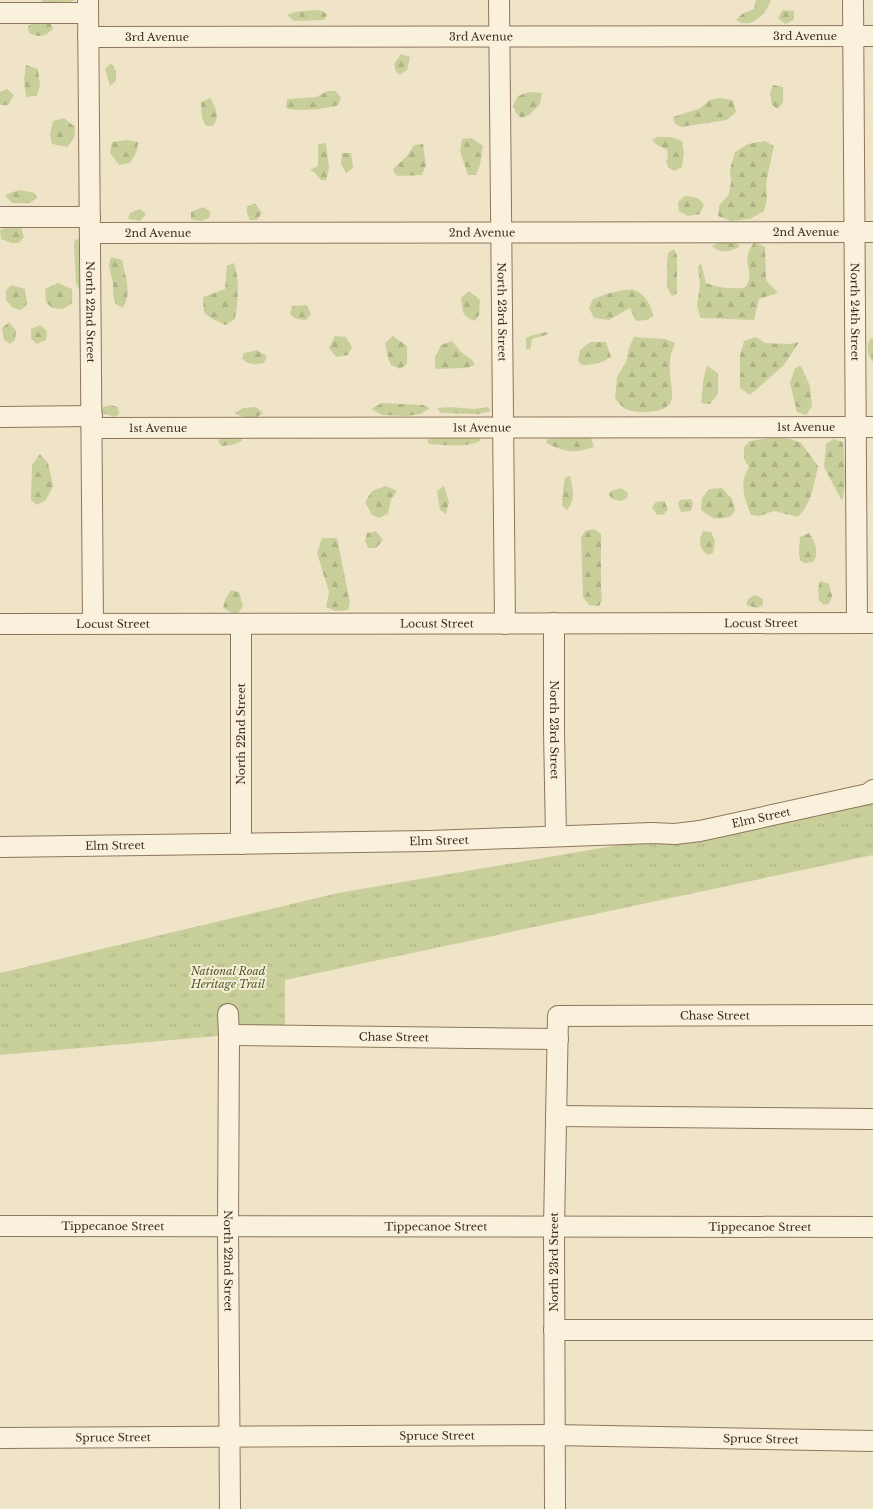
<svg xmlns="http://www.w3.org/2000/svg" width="873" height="1509" font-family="'Libre Baskerville',serif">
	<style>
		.forest { fill: url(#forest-firs) }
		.park { fill: url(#park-tufts) }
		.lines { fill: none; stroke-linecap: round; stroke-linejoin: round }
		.minor-casing { stroke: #8d765c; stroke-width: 22 }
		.minor { stroke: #faf1dc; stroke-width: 20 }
		.labels { text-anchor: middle; stroke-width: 4; stroke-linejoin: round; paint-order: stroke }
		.street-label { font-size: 11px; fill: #3d2e20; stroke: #f7eed8 }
		.park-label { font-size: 11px; font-style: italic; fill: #4d5a26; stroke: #f7eed8 }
	</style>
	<defs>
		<pattern id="forest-firs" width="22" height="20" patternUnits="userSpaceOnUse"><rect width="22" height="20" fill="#c9cf9b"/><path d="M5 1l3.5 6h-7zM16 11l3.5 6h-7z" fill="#aeb285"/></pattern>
		<pattern id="park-tufts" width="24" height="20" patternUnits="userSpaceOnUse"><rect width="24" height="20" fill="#c9cf9b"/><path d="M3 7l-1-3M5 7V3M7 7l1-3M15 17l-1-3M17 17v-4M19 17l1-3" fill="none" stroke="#aeb285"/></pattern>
	</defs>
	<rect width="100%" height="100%" fill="#f0e4c8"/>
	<!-- forest -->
	<path class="forest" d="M 41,0 L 74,0 L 74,1 L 61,3 L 43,2 Z
		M 756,0 L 771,0 C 766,14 751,30 736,20 L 742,14 L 754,9 Z
		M 313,10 L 323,11 L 327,15 L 324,20 L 294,21 L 287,15 L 295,12 Z
		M 783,10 L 794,11 L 794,20 L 785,24 L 778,18 Z
		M 36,22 L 50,23 L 53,29 C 45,37 39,38 29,33 L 28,26 Z
		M 401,54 L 410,57 L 407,70 L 400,75 L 396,72 L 394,64 Z
		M 111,63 L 116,71 L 116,81 L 110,86 L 105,69 Z
		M 26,65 L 38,69 L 40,86 L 36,96 L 26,97 L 24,79 Z
		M 773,85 L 783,87 L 783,102 L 778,109 L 772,105 L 770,93 Z
		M 7,89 L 14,95 L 8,105 L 0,105 L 0,92 Z
		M 328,91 L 336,91 L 341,98 L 338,105 C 326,109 298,112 286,108 L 287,99 L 316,97 Z
		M 529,92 L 542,93 L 540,104 L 529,115 L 521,118 L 516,113 L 513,106 L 518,96 Z
		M 210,98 C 216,108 220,115 213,126 L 206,126 L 202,118 L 201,102 Z
		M 721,98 L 733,100 L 736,112 L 727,120 L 681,127 L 675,124 L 673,117 L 701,108 L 709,100 Z
		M 64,118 L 75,127 L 74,138 L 67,147 L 52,144 L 50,134 L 53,121 Z
		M 657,137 L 671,137 L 682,141 L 684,153 L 682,167 L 674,171 L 668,167 L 666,160 L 668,159 L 667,150 L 657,145 L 652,140 Z
		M 472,138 L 483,146 L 480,165 L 476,175 L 468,175 L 460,151 L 462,139 Z
		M 126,140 L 138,142 L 137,151 L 130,163 L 119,165 L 110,153 L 112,142 Z
		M 765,141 L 774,146 L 766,183 L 767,199 L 764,211 L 750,219 L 731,221 L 718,216 L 719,206 L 729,194 L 731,183 L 730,169 L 735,152 L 748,144 Z
		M 326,143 L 329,168 L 326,180 L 321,180 L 315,173 L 310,170 L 318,166 L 318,144 Z
		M 423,144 L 426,165 L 422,175 L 398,176 L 394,173 L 393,169 L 407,156 L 414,145 Z
		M 342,153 L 351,153 L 353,168 L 346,173 L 341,164 Z
		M 19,190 L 35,193 L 37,198 L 30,203 L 12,203 L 5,195 Z
		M 685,196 L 698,198 L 704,205 L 700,214 L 688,216 L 679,211 L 678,202 Z
		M 255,203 L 262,213 L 257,220 L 250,220 L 247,213 L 247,207 Z
		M 203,207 L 211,212 L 209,218 L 200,221 L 191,219 L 191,212 Z
		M 140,209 L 146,214 L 140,221 L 128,219 L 130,213 Z
		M 10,226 L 21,227 L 24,237 L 19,243 L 11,243 L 1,239 L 0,230 Z
		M 79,239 L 81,248 L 79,290 L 76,283 L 74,245 L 75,240 Z
		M 733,241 L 740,246 C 732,252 719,254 712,246 L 721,242 Z
		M 754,242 L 765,247 L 766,280 L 778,293 L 759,299 L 754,320 L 701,318 L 697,306 L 700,285 L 698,267 L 701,263 L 706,283 C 718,288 731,289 744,288 C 755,277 745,267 748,254 C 749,250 752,246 754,242 Z
		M 674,249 L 677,256 L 677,293 L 672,296 L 667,287 L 667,264 L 668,253 Z
		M 111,257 L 122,260 C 125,275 133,296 122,308 L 115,303 L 113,293 L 113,284 L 109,266 Z
		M 234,263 C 240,282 238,300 235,319 L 226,325 L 214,320 L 204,313 L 203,297 L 225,289 L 227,266 Z
		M 58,283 L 72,289 L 72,303 L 63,309 L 52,308 L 46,302 L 45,289 Z
		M 11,285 L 25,289 L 27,304 L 21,310 L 13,308 L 6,300 L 6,290 Z
		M 624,290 C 627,290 631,289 634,290 C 644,293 652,306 653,315 L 648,320 L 636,321 L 630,308 L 609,320 L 594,318 L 589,308 L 593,299 L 606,294 Z
		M 469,291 L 480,300 L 479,315 L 475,321 C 461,316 463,312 461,298 Z
		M 307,305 L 311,314 L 306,320 L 296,319 L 290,314 L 292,306 Z
		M 9,322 L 16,331 L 15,340 L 10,344 L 4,340 L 2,328 Z
		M 40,325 L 47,331 L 46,340 L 37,344 L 31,339 L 31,329 Z
		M 546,332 L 549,334 L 532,339 L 530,349 L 526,349 L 526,338 L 533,335 Z
		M 335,336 L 346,337 L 352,347 L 348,355 L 336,357 L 329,348 Z
		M 393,336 L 407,346 L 407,364 L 400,369 L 391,365 L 388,358 L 385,343 Z
		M 634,337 L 665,339 L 675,343 C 673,349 670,355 670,361 C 667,389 687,411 644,412 C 630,412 623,410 615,398 L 617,377 L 626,362 L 629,348 Z
		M 756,337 L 765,343 L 789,344 L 799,342 L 784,365 L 750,395 L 740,388 L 740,355 L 744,341 Z
		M 873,338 L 873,362 C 867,354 866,348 870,339 Z
		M 452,341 L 462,353 L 472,360 L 475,365 L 466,368 L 435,369 L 435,358 L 441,345 Z
		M 590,342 L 606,342 L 611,357 C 602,363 593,365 582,365 L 578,361 L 580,350 Z
		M 257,350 L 267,356 L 264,363 C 255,365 250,365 242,359 L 244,353 Z
		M 707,366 L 718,373 L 718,394 L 710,404 L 701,403 C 703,390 702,379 707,366 Z
		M 801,366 L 810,386 L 812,406 L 806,415 L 797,412 L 790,383 L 795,368 Z
		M 382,403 L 423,405 L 430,408 L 421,414 L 406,416 L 382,415 L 371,409 Z
		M 110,405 L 118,407 L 119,414 L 115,417 L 102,413 L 101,408 Z
		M 256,407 L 263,413 C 253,421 245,419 235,413 L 243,408 Z
		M 451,407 L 473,409 L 488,407 L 491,411 L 478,414 L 441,413 L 437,408 Z
		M 226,436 L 241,436 L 242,441 L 232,445 L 221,446 L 218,440 Z
		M 476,437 L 481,440 C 471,448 442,445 429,444 L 427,440 L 433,438 Z
		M 576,437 L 591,438 L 594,447 C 573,454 565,452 546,443 L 547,439 Z
		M 776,437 L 791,439 L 801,443 L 818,466 C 814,485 812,503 798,517 L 774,511 L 759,516 L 751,515 C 744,499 739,482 749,467 L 744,459 L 744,447 L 750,441 Z
		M 834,439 L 843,442 C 844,458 847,486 842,501 L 824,467 L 826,444 Z
		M 40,454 L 48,463 L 53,486 L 46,500 L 37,505 L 31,500 L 32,465 Z
		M 570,476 C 573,489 576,499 567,510 L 562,506 L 563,489 L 565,478 Z
		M 386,486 L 397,491 L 391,499 L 388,514 L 379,518 L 372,515 L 365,502 L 372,491 Z
		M 444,486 L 449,502 L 446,514 L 440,510 L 437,491 Z
		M 621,488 L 628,493 L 627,498 L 621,501 L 612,499 L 609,495 L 611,491 Z
		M 722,488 L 732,499 L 735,510 L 731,516 C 718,521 712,519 701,510 L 702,498 L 709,489 Z
		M 691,499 L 693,503 L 691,511 L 681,512 L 678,504 L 680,500 Z
		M 664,501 L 668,509 L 664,514 L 657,515 L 652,507 L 656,502 Z
		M 594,529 L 601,534 L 601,586 L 602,600 L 599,606 L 589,605 L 583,597 L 581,538 L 585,531 Z
		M 376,531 L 383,540 L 376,548 L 368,548 L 365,541 L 367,533 Z
		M 703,531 L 711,532 L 715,541 L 713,553 L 707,555 C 699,547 698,541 703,531 Z
		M 809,533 C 815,542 820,552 813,562 L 804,563 L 800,560 L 799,554 L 800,537 Z
		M 322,538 L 337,538 L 350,603 L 348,610 L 335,611 L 326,607 L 329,592 L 317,553 Z
		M 820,581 L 829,584 L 832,596 L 829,604 L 824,605 L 819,600 L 818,588 Z
		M 231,590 L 239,592 L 243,606 L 239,612 L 232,613 L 223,608 L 226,598 Z
		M 755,595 L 763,599 L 763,605 L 757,608 L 746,605 L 748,599 Z"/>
	<!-- park -->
	<path class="park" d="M 873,790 L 873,855 L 285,980 L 285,1036 L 229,1035 L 0,1055 L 0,973 L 338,893 L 700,831 Z"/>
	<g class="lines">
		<!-- minor casing -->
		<g class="minor-casing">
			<g id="minor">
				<path id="s1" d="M 88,0 L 93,624"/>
				<path id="s2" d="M 499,0 L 505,624"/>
				<path id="s3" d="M 853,0 L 857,623"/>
				<path d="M 0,13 L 88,13"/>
				<path id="s4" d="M 88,37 L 873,36"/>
				<path d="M 0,217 L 90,217"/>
				<path id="s5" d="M 90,233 L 873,232"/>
				<path d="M 0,417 L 92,416"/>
				<path id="s6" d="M 92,428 L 873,427"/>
				<path id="s7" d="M 554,623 L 554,731 L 556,836"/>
				<path id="s8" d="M 0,624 L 873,623"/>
				<path d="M 241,624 L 241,844"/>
				<path id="s9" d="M 0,847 L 429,841 L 652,833 L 675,834 L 700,831 L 868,794 L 873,790"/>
				<path id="s10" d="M 228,1014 L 229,1035 L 228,1227 L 230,1509"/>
				<path id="s11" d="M 229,1035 L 558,1039"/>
				<path d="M 556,1116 L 873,1119"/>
				<path id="s12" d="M 0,1226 L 873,1227"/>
				<path d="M 554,1330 L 873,1330"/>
				<path id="s13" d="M 0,1438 L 554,1435 L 873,1441"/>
				<path id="s14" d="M 555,1509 L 554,1227 L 558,1016 L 873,1015"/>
			</g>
		</g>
		<!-- minor -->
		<use href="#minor" class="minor"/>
	</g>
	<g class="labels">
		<!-- street labels -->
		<g class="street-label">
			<text dy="4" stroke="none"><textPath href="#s4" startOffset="717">3rd Avenue</textPath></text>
			<text dy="4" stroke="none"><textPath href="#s4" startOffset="69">3rd Avenue</textPath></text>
			<text dy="4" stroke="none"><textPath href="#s4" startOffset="393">3rd Avenue</textPath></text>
			<text dy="4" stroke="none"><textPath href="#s5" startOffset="392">2nd Avenue</textPath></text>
			<text dy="4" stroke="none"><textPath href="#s5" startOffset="716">2nd Avenue</textPath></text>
			<text dy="4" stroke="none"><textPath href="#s5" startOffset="68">2nd Avenue</textPath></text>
			<text dy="4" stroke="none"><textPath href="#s1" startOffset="312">North 22nd Street</textPath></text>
			<text dy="4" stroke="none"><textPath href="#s2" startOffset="312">North 23rd Street</textPath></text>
			<text dy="4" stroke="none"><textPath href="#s3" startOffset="312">North 24th Street</textPath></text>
			<text dy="4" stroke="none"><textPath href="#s6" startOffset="66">1st Avenue</textPath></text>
			<text dy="4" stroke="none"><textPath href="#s6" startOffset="390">1st Avenue</textPath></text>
			<text dy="4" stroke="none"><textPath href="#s6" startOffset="714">1st Avenue</textPath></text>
			<text dy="4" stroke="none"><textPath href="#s8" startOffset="761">Locust Street</textPath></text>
			<text dy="4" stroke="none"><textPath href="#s8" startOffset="113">Locust Street</textPath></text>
			<text dy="4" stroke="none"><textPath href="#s8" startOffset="437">Locust Street</textPath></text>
			<text dy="4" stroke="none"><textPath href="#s7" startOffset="107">North 23rd Street</textPath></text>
			<text transform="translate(241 734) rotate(-90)" y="4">North 22nd Street</text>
			<text dy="4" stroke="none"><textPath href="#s9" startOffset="763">Elm Street</textPath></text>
			<text dy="4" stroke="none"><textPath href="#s9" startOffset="439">Elm Street</textPath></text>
			<text dy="4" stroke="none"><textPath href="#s9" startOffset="115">Elm Street</textPath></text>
			<text dy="4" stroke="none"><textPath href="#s14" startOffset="650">Chase Street</textPath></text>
			<text dy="4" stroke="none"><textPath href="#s11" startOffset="165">Chase Street</textPath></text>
			<text dy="4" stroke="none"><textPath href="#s12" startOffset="113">Tippecanoe Street</textPath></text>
			<text dy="4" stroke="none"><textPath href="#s12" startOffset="436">Tippecanoe Street</textPath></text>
			<text dy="4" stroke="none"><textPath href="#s12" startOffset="760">Tippecanoe Street</textPath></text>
			<text dy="4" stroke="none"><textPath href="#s10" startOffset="247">North 22nd Street</textPath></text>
			<text transform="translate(554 1262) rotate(-90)" y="4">North 23rd Street</text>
			<text dy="4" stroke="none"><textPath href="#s13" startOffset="437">Spruce Street</textPath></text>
			<text dy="4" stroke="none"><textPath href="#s13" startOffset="113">Spruce Street</textPath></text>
			<text dy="4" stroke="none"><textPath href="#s13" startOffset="761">Spruce Street</textPath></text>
		</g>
		<!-- park labels -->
		<g class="park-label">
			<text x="228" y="975">National Road<tspan x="228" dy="13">Heritage Trail</tspan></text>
		</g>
	</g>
</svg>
